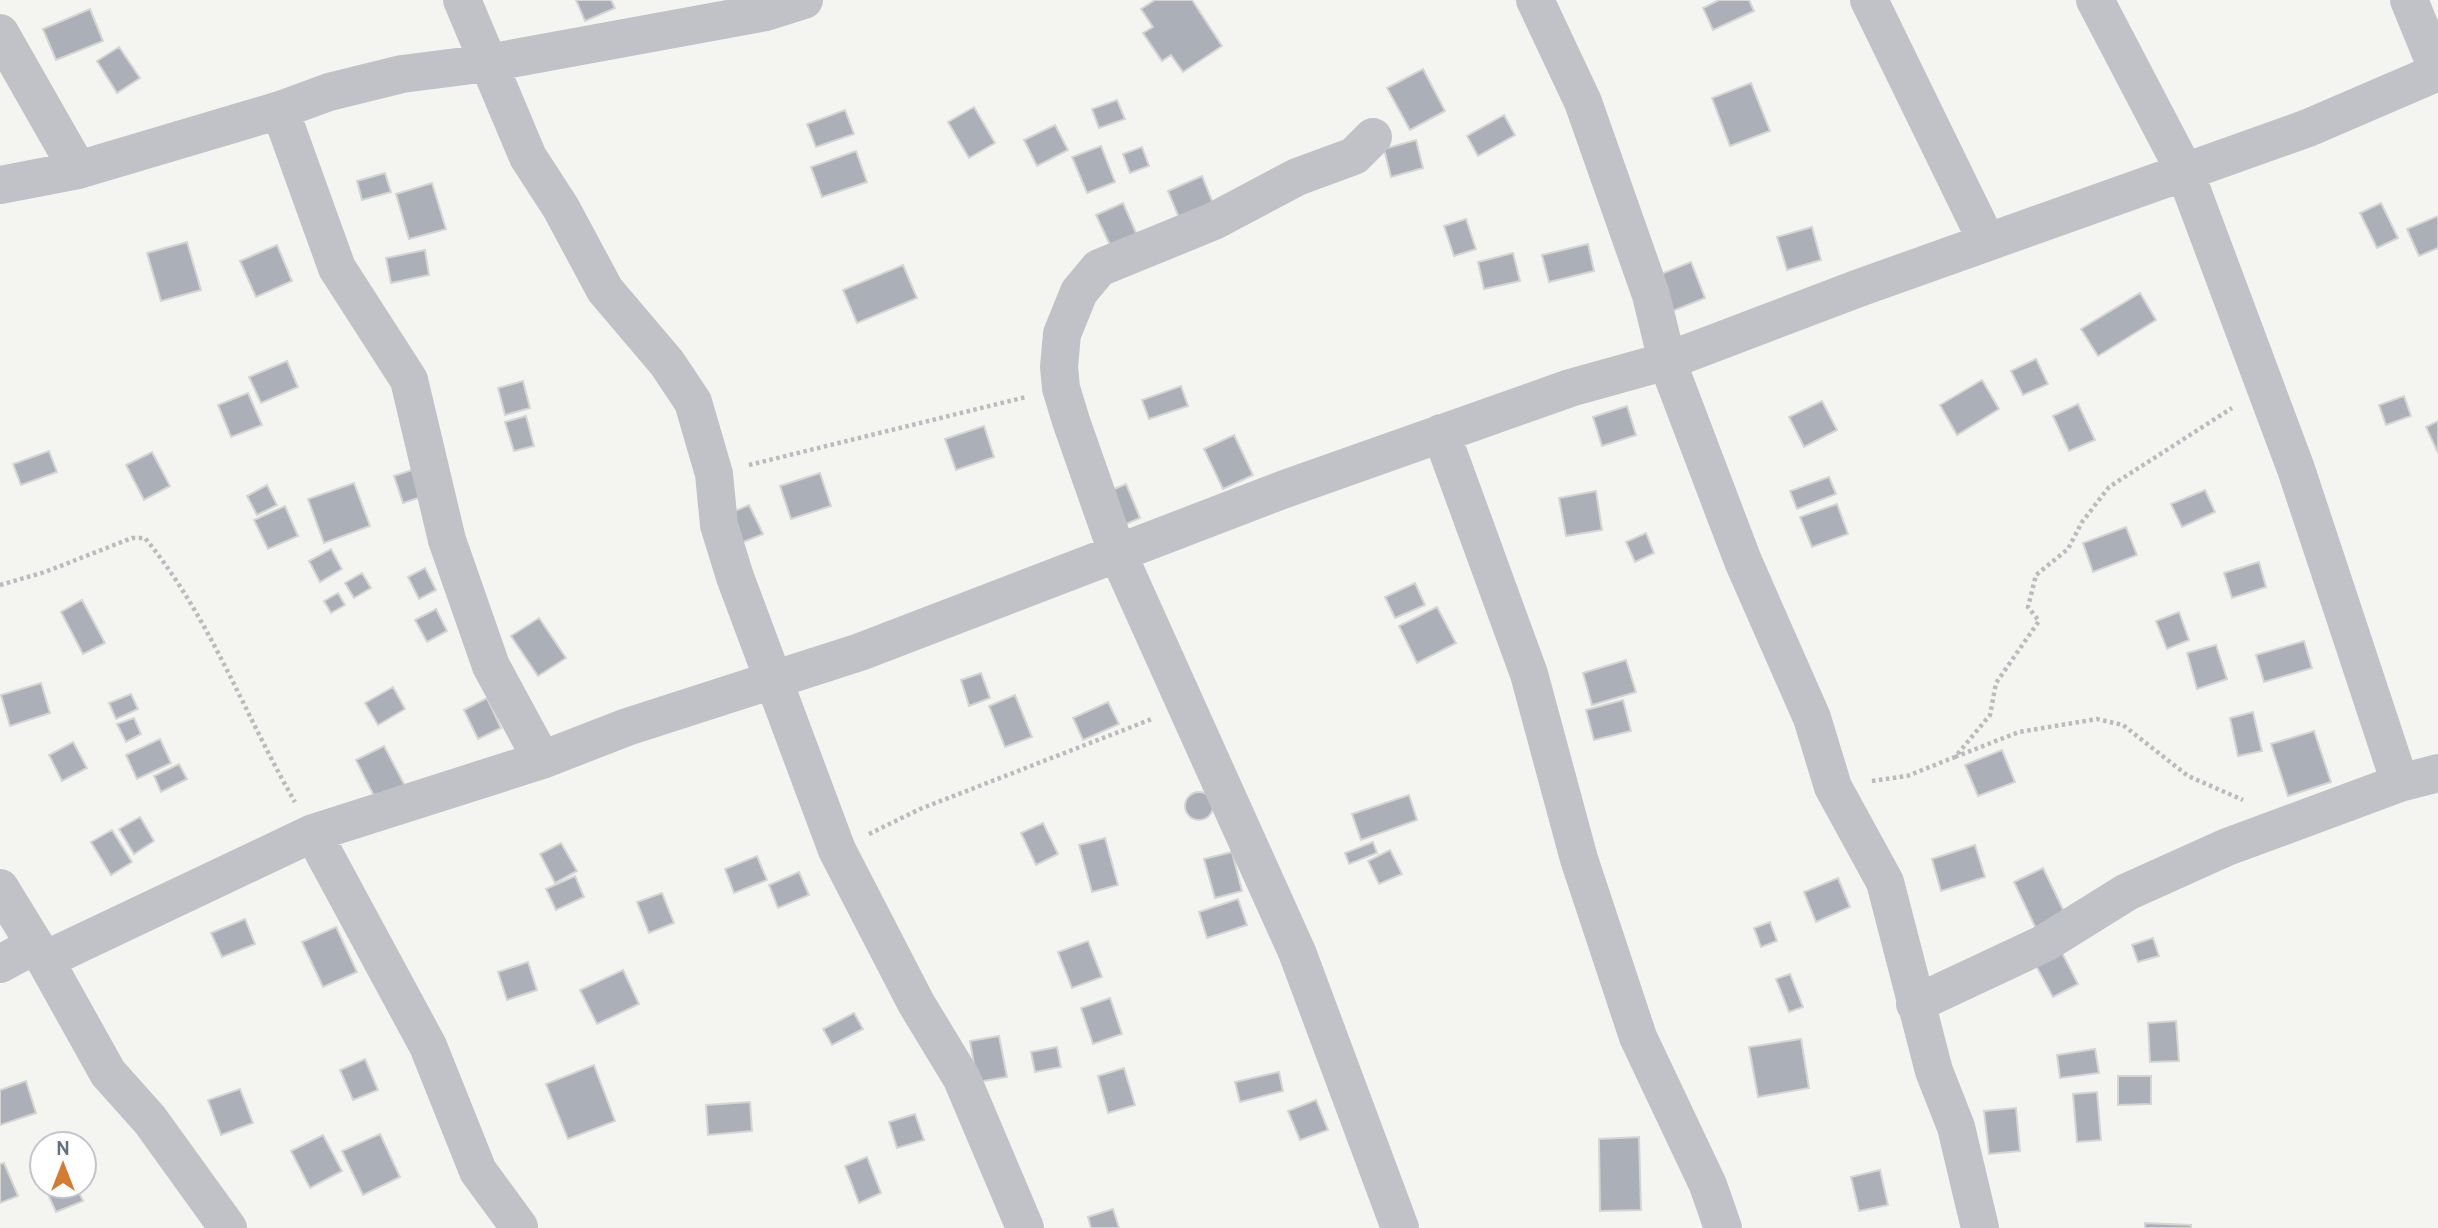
<svg xmlns="http://www.w3.org/2000/svg" width="2438" height="1228" font-family="Cabin,sans-serif">
	<style>
		.building { fill: #abafb7; stroke: #d5d6d4; stroke-width: 2 }
		.lines { fill: none; stroke-linecap: round; stroke-linejoin: round }
		.path { stroke: #babbbe; stroke-width: 4.5; stroke-dasharray: 3.5 3.5; stroke-linecap: butt }
		.minor { stroke: #c0c2c7; stroke-width: 38 }
	</style>
	<rect width="100%" height="100%" fill="#f4f5f1"/>
	<!-- building -->
	<path class="building" d="M 576,0 L 611,0 L 615,8 L 585,21 Z
		M 1155,0 L 1192,0 L 1222,46 L 1183,72 L 1171,55 L 1162,61 L 1143,33 L 1153,27 L 1141,9 Z
		M 1719,0 L 1749,0 L 1754,11 L 1713,30 L 1703,8 Z
		M 90,9 L 103,41 L 56,60 L 43,29 Z
		M 119,47 L 140,78 L 117,93 L 97,61 Z
		M 1423,69 L 1445,111 L 1410,130 L 1387,88 Z
		M 1751,83 L 1770,131 L 1730,146 L 1712,98 Z
		M 1117,100 L 1125,119 L 1099,128 L 1092,109 Z
		M 974,107 L 995,143 L 969,158 L 948,122 Z
		M 845,110 L 854,134 L 816,147 L 807,124 Z
		M 1504,115 L 1515,135 L 1478,156 L 1467,136 Z
		M 1055,125 L 1068,150 L 1037,166 L 1024,140 Z
		M 1416,140 L 1423,168 L 1391,177 L 1384,149 Z
		M 1101,146 L 1115,182 L 1087,193 L 1072,157 Z
		M 1142,147 L 1149,166 L 1130,173 L 1123,154 Z
		M 856,151 L 867,182 L 822,197 L 811,167 Z
		M 385,173 L 391,192 L 362,200 L 357,181 Z
		M 1202,176 L 1216,211 L 1182,225 L 1168,191 Z
		M 432,183 L 446,229 L 409,239 L 396,194 Z
		M 1123,203 L 1137,235 L 1111,247 L 1096,215 Z
		M 2381,203 L 2398,238 L 2377,248 L 2360,213 Z
		M 2438,216 L 2438,248 L 2419,256 L 2407,229 Z
		M 1466,219 L 1476,249 L 1454,256 L 1444,226 Z
		M 1812,227 L 1821,260 L 1787,270 L 1777,237 Z
		M 187,242 L 201,290 L 161,301 L 147,253 Z
		M 1588,244 L 1594,271 L 1549,282 L 1542,255 Z
		M 277,245 L 292,281 L 256,297 L 240,261 Z
		M 425,250 L 429,275 L 391,283 L 386,258 Z
		M 1513,253 L 1520,281 L 1484,289 L 1478,262 Z
		M 1691,262 L 1705,298 L 1670,312 L 1656,276 Z
		M 903,265 L 917,298 L 857,323 L 843,290 Z
		M 2140,293 L 2156,320 L 2098,356 L 2081,329 Z
		M 2036,359 L 2048,384 L 2023,395 L 2011,371 Z
		M 287,361 L 298,387 L 261,403 L 249,377 Z
		M 1982,380 L 1999,409 L 1957,435 L 1940,405 Z
		M 523,381 L 530,408 L 505,415 L 498,388 Z
		M 1181,386 L 1188,406 L 1149,419 L 1142,400 Z
		M 248,393 L 262,425 L 231,437 L 218,405 Z
		M 2404,396 L 2411,416 L 2386,425 L 2379,405 Z
		M 1822,401 L 1837,430 L 1804,447 L 1789,417 Z
		M 2078,404 L 2095,440 L 2069,451 L 2053,416 Z
		M 1627,406 L 1636,435 L 1602,446 L 1593,417 Z
		M 526,416 L 534,446 L 514,451 L 505,422 Z
		M 2438,421 L 2438,453 L 2426,427 Z
		M 984,426 L 994,457 L 956,470 L 945,439 Z
		M 1234,435 L 1253,475 L 1223,489 L 1204,449 Z
		M 49,451 L 57,472 L 21,485 L 13,464 Z
		M 152,452 L 170,486 L 144,500 L 126,465 Z
		M 415,469 L 424,496 L 403,503 L 394,476 Z
		M 820,473 L 831,506 L 791,519 L 780,486 Z
		M 1829,477 L 1836,494 L 1797,509 L 1790,491 Z
		M 354,483 L 370,526 L 324,543 L 308,499 Z
		M 1126,484 L 1140,518 L 1119,527 L 1105,493 Z
		M 267,485 L 277,505 L 257,515 L 247,496 Z
		M 2205,490 L 2215,512 L 2182,527 L 2171,504 Z
		M 1596,491 L 1602,530 L 1566,536 L 1559,498 Z
		M 1837,504 L 1848,534 L 1812,547 L 1800,517 Z
		M 749,505 L 763,534 L 741,543 L 728,514 Z
		M 285,506 L 298,536 L 268,549 L 254,520 Z
		M 2126,527 L 2137,555 L 2093,572 L 2083,543 Z
		M 1646,533 L 1654,553 L 1635,562 L 1626,542 Z
		M 331,549 L 342,569 L 320,582 L 309,561 Z
		M 2259,562 L 2266,587 L 2232,598 L 2224,573 Z
		M 425,568 L 436,590 L 419,599 L 408,577 Z
		M 362,573 L 371,588 L 354,598 L 345,583 Z
		M 1415,583 L 1425,605 L 1395,618 L 1385,597 Z
		M 338,593 L 345,605 L 331,613 L 324,601 Z
		M 82,600 L 105,643 L 83,654 L 61,612 Z
		M 1437,607 L 1456,643 L 1417,663 L 1399,626 Z
		M 436,609 L 447,631 L 427,642 L 415,620 Z
		M 2179,612 L 2189,640 L 2167,649 L 2156,621 Z
		M 539,618 L 566,658 L 538,676 L 511,636 Z
		M 2304,641 L 2312,668 L 2264,682 L 2256,655 Z
		M 2216,645 L 2227,679 L 2197,689 L 2187,653 Z
		M 1626,660 L 1636,692 L 1592,705 L 1583,673 Z
		M 981,673 L 990,698 L 969,706 L 961,680 Z
		M 41,683 L 50,713 L 10,726 L 1,695 Z
		M 393,687 L 405,709 L 378,725 L 365,703 Z
		M 131,694 L 138,709 L 116,719 L 109,703 Z
		M 1015,695 L 1032,737 L 1005,747 L 989,706 Z
		M 487,698 L 501,728 L 478,739 L 464,710 Z
		M 1623,700 L 1631,731 L 1594,740 L 1586,710 Z
		M 1108,702 L 1119,724 L 1083,740 L 1073,718 Z
		M 2253,712 L 2262,751 L 2238,756 L 2230,718 Z
		M 134,718 L 141,734 L 126,742 L 117,724 Z
		M 2314,731 L 2331,782 L 2288,796 L 2271,744 Z
		M 160,739 L 171,763 L 137,779 L 126,755 Z
		M 73,742 L 87,768 L 62,781 L 49,755 Z
		M 384,746 L 405,786 L 376,800 L 356,760 Z
		M 2002,750 L 2015,782 L 1978,796 L 1965,765 Z
		M 179,764 L 187,779 L 161,792 L 154,776 Z
		M1185 806a14 14 0 1 1 28 0a14 14 0 1 1-28 0Z
		M 1409,795 L 1417,820 L 1361,840 L 1352,814 Z
		M 140,817 L 154,841 L 134,854 L 119,829 Z
		M 1043,823 L 1058,854 L 1036,865 L 1021,833 Z
		M 112,830 L 132,862 L 111,875 L 91,842 Z
		M 1105,838 L 1118,885 L 1092,892 L 1079,845 Z
		M 1373,842 L 1377,853 L 1349,864 L 1345,853 Z
		M 561,843 L 577,871 L 555,883 L 540,854 Z
		M 1975,845 L 1985,877 L 1941,891 L 1932,859 Z
		M 1390,850 L 1402,874 L 1379,884 L 1368,861 Z
		M 1232,852 L 1242,891 L 1215,898 L 1204,859 Z
		M 757,856 L 767,880 L 734,893 L 725,869 Z
		M 2043,868 L 2069,922 L 2039,935 L 2014,882 Z
		M 799,872 L 809,895 L 778,908 L 769,885 Z
		M 575,876 L 584,897 L 556,910 L 546,889 Z
		M 1838,878 L 1850,907 L 1816,922 L 1804,892 Z
		M 662,893 L 674,923 L 649,933 L 637,902 Z
		M 1238,899 L 1247,925 L 1207,938 L 1199,912 Z
		M 245,919 L 255,944 L 222,957 L 211,933 Z
		M 1770,922 L 1777,941 L 1761,947 L 1754,928 Z
		M 336,927 L 357,972 L 323,987 L 302,942 Z
		M 2153,938 L 2159,956 L 2138,962 L 2132,945 Z
		M 1088,941 L 1102,977 L 1072,988 L 1058,952 Z
		M 2060,949 L 2078,984 L 2053,997 L 2034,962 Z
		M 528,962 L 537,990 L 507,1000 L 498,972 Z
		M 623,970 L 639,1004 L 597,1024 L 580,990 Z
		M 1790,974 L 1803,1007 L 1789,1012 L 1776,979 Z
		M 1110,998 L 1122,1034 L 1093,1044 L 1081,1008 Z
		M 854,1013 L 863,1029 L 832,1045 L 823,1029 Z
		M 2176,1021 L 2179,1061 L 2150,1062 L 2148,1023 Z
		M 999,1036 L 1007,1077 L 977,1082 L 970,1041 Z
		M 1801,1039 L 1809,1088 L 1758,1097 L 1749,1047 Z
		M 1057,1047 L 1061,1067 L 1035,1072 L 1031,1052 Z
		M 2095,1049 L 2099,1073 L 2060,1078 L 2057,1055 Z
		M 365,1059 L 378,1090 L 353,1100 L 340,1070 Z
		M 594,1065 L 615,1121 L 568,1139 L 546,1084 Z
		M 1124,1068 L 1135,1105 L 1108,1113 L 1098,1076 Z
		M 1279,1072 L 1283,1091 L 1240,1102 L 1235,1082 Z
		M 2118,1076 L 2151,1076 L 2151,1104 L 2118,1105 Z
		M 26,1081 L 36,1113 L 0,1125 L 0,1090 Z
		M 240,1089 L 253,1123 L 221,1135 L 208,1100 Z
		M 2097,1092 L 2101,1140 L 2077,1142 L 2073,1094 Z
		M 1316,1100 L 1328,1130 L 1300,1140 L 1288,1111 Z
		M 750,1102 L 752,1131 L 708,1135 L 706,1105 Z
		M 2016,1108 L 2020,1151 L 1989,1154 L 1984,1111 Z
		M 915,1114 L 924,1140 L 897,1148 L 889,1122 Z
		M 380,1134 L 400,1177 L 363,1195 L 342,1151 Z
		M 323,1135 L 342,1171 L 310,1188 L 291,1151 Z
		M 1639,1137 L 1641,1210 L 1600,1211 L 1599,1139 Z
		M 867,1157 L 881,1193 L 859,1203 L 845,1166 Z
		M 4,1163 L 18,1196 L 0,1203 L 0,1164 Z
		M 1880,1170 L 1888,1205 L 1859,1211 L 1851,1177 Z
		M 56,1186 L 76,1186 L 83,1201 L 56,1212 L 46,1190 Z
		M 1113,1209 L 1119,1228 L 1091,1228 L 1088,1217 Z
		M 2145,1223 L 2191,1225 L 2191,1228 L 2145,1228 Z"/>
	<g class="lines">
		<!-- path -->
		<path class="path" d="M 749,465 L 1026,397
			M 0,585 L 45,572 L 132,538 L 145,538 C 210,617 244,714 295,802
			M 1955,757 L 2019,732 L 2097,719 L 2123,725 L 2188,776 L 2243,800
			M 1872,781 L 1907,776 L 1955,757 L 1990,715 L 1996,683 L 2039,621 L 2028,607 L 2036,575 L 2068,549 L 2082,522 L 2109,487 L 2232,408
			M 869,834 L 920,809 L 1152,719"/>
		<!-- minor -->
		<path class="minor" d="M 462,0 L 528,157 L 561,208 L 605,290 L 667,363 L 693,402 L 714,474 L 719,525 L 735,577 L 837,850 L 916,1003 L 962,1079 L 1025,1228
			M 1535,0 L 1583,102 L 1651,295 L 1667,361 L 1743,561 L 1812,718 L 1833,787 L 1885,882 L 1934,1071 L 1956,1127 L 1980,1228
			M 1869,0 L 1987,242
			M 2095,0 L 2185,172 L 2296,469 L 2400,783
			M 2409,0 L 2438,71
			M 0,33 L 78,170
			M 280,110 L 337,268 L 409,380 L 447,540 L 491,666 L 542,760
			M 1373,137 L 1354,156 L 1297,177 L 1214,221 L 1099,268 L 1079,292 L 1062,334 L 1059,367 L 1061,388 L 1071,421 L 1117,552 L 1297,952 L 1400,1228
			M 0,185 L 78,170 L 280,110 L 329,92 L 402,74 L 488,63 L 766,12 L 804,0
			M 1441,433 L 1529,674 L 1579,859 L 1638,1037 L 1708,1185 L 1723,1228
			M 313,833 L 428,1046 L 478,1171 L 519,1227
			M 0,888 L 35,945
			M 45,960 L 108,1073 L 150,1120 L 228,1228
			M 0,964 L 35,945 L 45,960 L 313,833 L 542,760 L 627,727 L 860,652 L 1282,490 L 1570,388 L 1667,361 L 1859,288 L 2308,128 L 2438,72
			M 1915,1004 L 2045,943 L 2127,892 L 2227,847 L 2400,783 L 2438,773"/>
	</g>
	<!-- north arrow -->
	<g transform="translate(63 1165)"><circle r="33" fill="#ffffff" stroke="#c2c5cc" stroke-width="2"/>
	<path d="M0-5L12 26L0 18L-12 26Z" fill="#d47c32"/>
	<text y="-10" font-size="19" font-weight="bold" text-anchor="middle" fill="#666e80">N</text>
	</g>
</svg>
